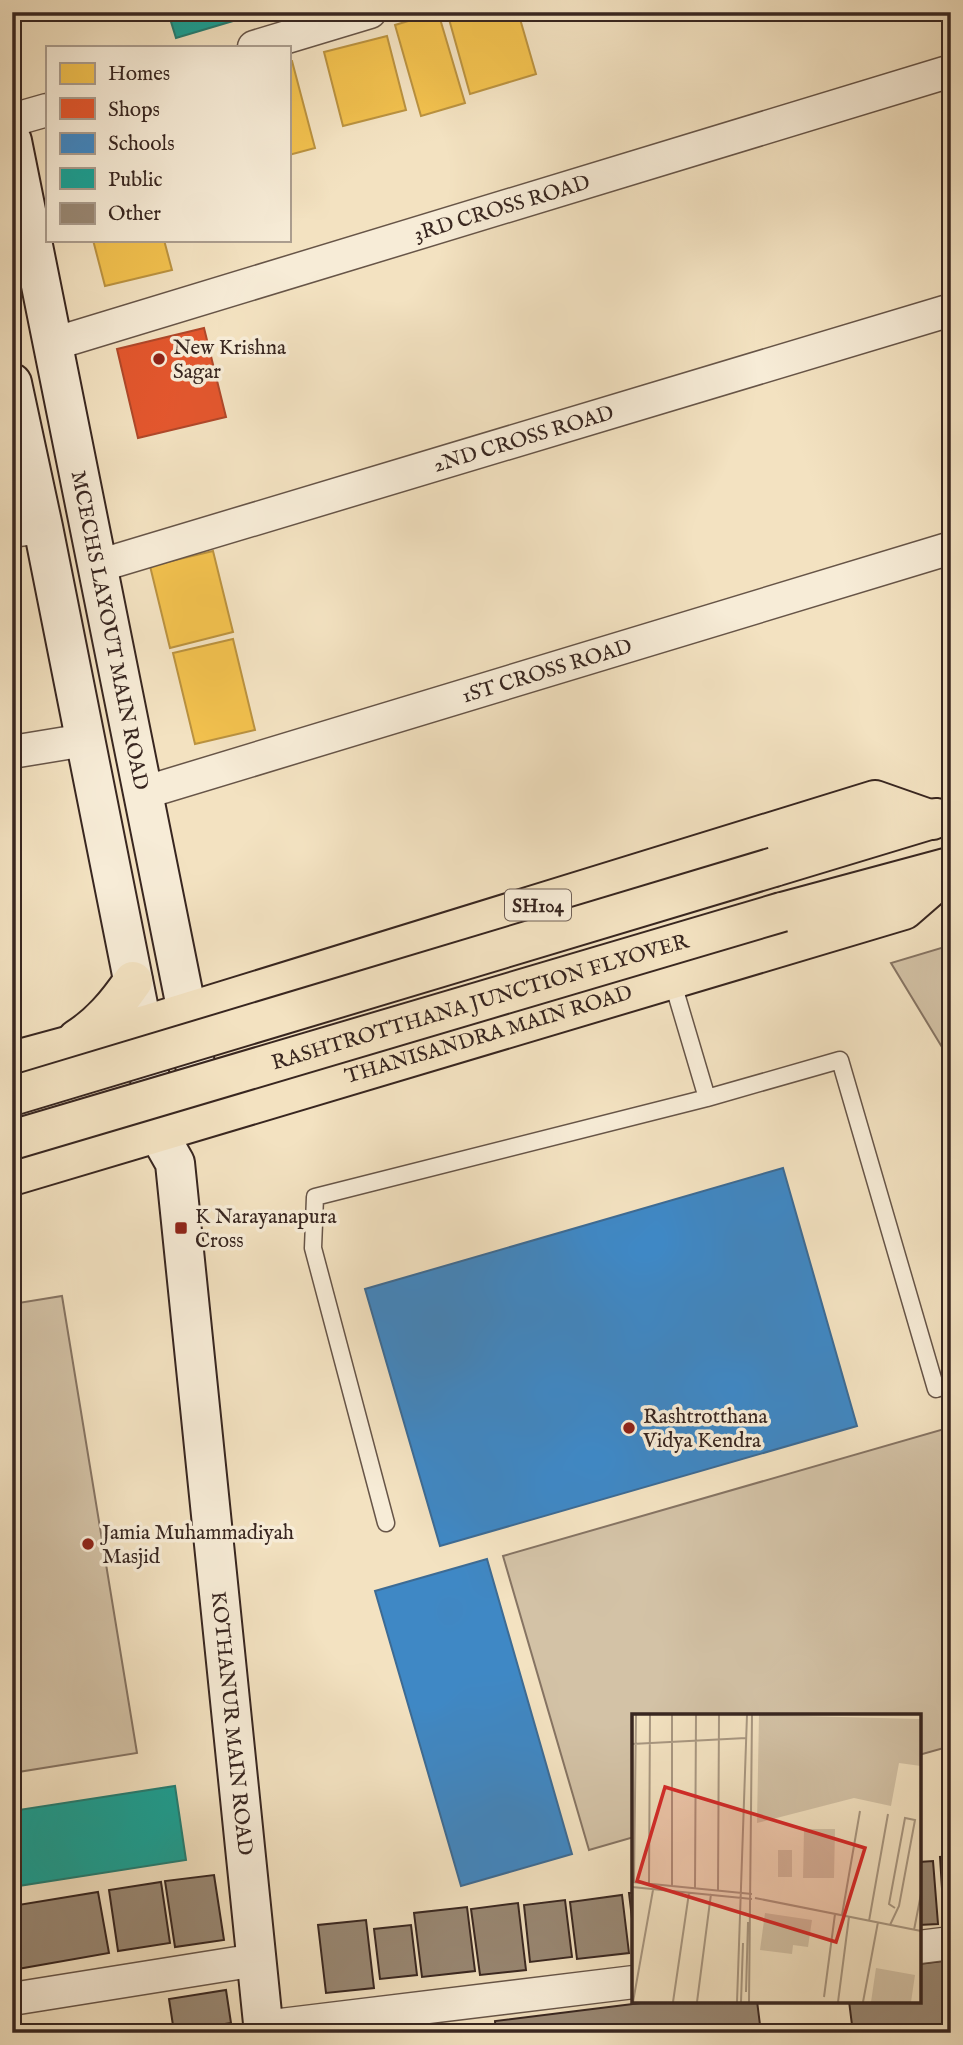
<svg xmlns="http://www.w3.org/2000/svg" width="963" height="2045" font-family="'IM FELL English',serif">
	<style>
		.green { fill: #d3c2a6; stroke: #867463; stroke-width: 2 }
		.homes { fill: #f2c14e; stroke: #ba9240; stroke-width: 2 }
		.shops { fill: #e4572e; stroke: #b0482a; stroke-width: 2 }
		.schools { fill: #3f88c5; stroke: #3d6b94; stroke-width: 2 }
		.public { fill: #17a398; stroke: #217e74; stroke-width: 2 }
		.building { fill: #998874; stroke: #382620; stroke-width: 2 }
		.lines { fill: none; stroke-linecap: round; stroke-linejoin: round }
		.lane-casing { stroke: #675548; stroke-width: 19 }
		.street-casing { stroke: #675548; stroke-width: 35 }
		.secondary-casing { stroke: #382620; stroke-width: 42 }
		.primary-casing { stroke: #382620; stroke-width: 42 }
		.lane { stroke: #f7ecd7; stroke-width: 16 }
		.street { stroke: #f7ecd7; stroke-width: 32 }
		.secondary { stroke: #f7ecd7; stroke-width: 38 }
		.primary { stroke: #f3e2c1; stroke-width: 38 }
		.primary-bridge-casing { stroke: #382620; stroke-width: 42; stroke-linecap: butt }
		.primary-bridge { stroke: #f3e2c1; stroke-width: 38 }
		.poi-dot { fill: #8f2418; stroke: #f7ecd7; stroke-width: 2.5 }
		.labels { text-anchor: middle; stroke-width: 7; stroke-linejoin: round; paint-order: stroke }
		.shield { fill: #f7ecd7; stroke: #716157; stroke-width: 2 }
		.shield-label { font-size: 19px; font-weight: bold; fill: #382620 }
		.street-label { font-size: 21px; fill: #382620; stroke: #f7ecd7 }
		.poi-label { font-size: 21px; fill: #382620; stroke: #f7ecd7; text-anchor: start }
		.inset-road { fill: none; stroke: #a89781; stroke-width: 2 }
		.view { fill: #d62828; fill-opacity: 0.15; stroke: #d62828; stroke-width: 3.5 }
		.inset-edge { fill: none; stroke: #382620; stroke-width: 3.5 }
	</style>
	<rect width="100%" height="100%" fill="#f3e2c1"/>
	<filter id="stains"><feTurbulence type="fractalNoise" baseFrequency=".00286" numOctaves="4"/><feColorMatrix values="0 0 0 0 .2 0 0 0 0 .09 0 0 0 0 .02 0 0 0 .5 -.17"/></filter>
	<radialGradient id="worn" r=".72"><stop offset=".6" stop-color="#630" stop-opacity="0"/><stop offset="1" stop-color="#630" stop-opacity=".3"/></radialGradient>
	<!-- green -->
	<path class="green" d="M 951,945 L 951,1062 L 891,963 Z
		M 62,1296 L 137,1753 L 12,1773 L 12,1304 Z
		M 951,1427 L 951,1746 L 919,1755 L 919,1716 L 634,1716 L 634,1837 L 589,1850 L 503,1556 Z"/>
	<!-- homes -->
	<path class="homes" d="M 438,12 L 465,103 L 421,116 L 395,25 Z
		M 447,12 L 518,12 L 536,74 L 470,94 Z
		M 387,36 L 406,110 L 343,126 L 324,52 Z
		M 289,61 L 292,61 L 315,148 L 289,155 Z
		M 93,240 L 164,240 L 172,270 L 105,286 Z
		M 213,551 L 233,632 L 170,648 L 150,566 Z
		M 233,639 L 255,730 L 195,744 L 173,653 Z"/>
	<!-- shops -->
	<path class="shops" d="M 204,328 L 226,417 L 138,438 L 117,349 Z"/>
	<!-- schools -->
	<path class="schools" d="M 783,1168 L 857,1426 L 440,1546 L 365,1289 Z
		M 487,1559 L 572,1854 L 461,1886 L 375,1591 Z"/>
	<!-- public -->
	<path class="public" d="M 168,12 L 263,12 L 176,38 Z
		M 175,1786 L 186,1860 L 12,1887 L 12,1811 Z"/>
	<!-- building -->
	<path class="building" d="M 951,1856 L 951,1919 L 944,1920 L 940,1857 Z
		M 933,1861 L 938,1924 L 919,1925 L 919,1862 Z
		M 214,1875 L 224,1940 L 175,1947 L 165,1881 Z
		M 161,1882 L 170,1943 L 118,1951 L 109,1890 Z
		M 98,1892 L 109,1953 L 12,1970 L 12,1906 Z
		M 629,1893 L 634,1893 L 634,1936 Z
		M 622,1895 L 629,1953 L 577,1959 L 570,1902 Z
		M 565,1900 L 572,1957 L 530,1962 L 524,1905 Z
		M 518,1903 L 526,1970 L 480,1975 L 471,1909 Z
		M 467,1907 L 475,1971 L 422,1977 L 414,1913 Z
		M 366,1920 L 374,1988 L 326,1993 L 318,1925 Z
		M 411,1925 L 417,1975 L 380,1979 L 374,1929 Z
		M 951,1960 L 951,2033 L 853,2033 L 849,2001 L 919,2001 L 919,1964 Z
		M 226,1990 L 231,2023 L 174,2032 L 169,1999 Z
		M 657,2001 L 757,2001 L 761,2033 L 496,2033 L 495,2021 Z
		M 482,2025 L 483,2033 L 415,2033 Z"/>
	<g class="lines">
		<!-- lane casing -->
		<g class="lane-casing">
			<path id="lane" d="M 672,980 L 707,1098 L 840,1060 L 936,1389 L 951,1384
				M 386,1523 L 313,1248 L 315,1197 L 707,1098"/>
		</g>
		<!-- street casing -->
		<g class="street-casing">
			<g id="street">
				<path d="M 254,47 L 370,12"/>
				<path d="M 12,120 L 47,110"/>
				<path id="s1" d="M 53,344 L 951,71"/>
				<path d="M 12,531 L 43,527"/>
				<path id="s2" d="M 98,566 L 951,310"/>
				<path d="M 12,752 L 85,740"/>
				<path id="s3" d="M 143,793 L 951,548"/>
				<path d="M 919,1947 L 951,1943"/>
				<path d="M 12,1999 L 256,1960"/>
				<path d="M 264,2027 L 634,1982"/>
			</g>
		</g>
		<!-- secondary casing -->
		<g class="secondary-casing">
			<g id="secondary">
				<path id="s4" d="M 12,141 L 187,1012 L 203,1117"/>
				<path id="s5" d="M 12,383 L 43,527 L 142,1025 L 158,1133 L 175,1163 L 264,2033"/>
			</g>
		</g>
		<!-- primary casing -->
		<g class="primary-casing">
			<g id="primary">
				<path d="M 774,867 L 936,818"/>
				<path d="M 782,912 L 949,867"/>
				<path d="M 77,1039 C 101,1024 117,1004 133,981"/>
				<path d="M 12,1061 L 152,1023 L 875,800 L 932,820"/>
				<path id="s6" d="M 12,1176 L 904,910 L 951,869"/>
			</g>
		</g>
		<!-- lane -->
		<use href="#lane" class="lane"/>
		<!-- street -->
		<use href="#street" class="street"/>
		<!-- secondary -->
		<use href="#secondary" class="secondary"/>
		<!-- primary -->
		<use href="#primary" class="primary"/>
		<!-- primary-bridge casing -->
		<g class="primary-bridge-casing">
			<g id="primary-bridge">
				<path d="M 12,1096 L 774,867"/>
				<path id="s7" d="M 12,1140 L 782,912"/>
			</g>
		</g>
		<!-- primary-bridge -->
		<use href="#primary-bridge" class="primary-bridge"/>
	</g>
	<!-- markers -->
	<g class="poi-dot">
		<circle cx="159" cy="359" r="7"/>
		<rect x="174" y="1221" width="14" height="14" rx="3.5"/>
		<circle cx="629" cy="1428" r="7"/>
		<circle cx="88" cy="1544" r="7"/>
	</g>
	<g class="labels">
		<!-- shield labels -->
		<rect class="shield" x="505" y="889.5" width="66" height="31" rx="5"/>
		<g class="shield-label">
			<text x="538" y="912">SH104</text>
		</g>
		<!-- street labels -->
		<g class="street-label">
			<text dy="7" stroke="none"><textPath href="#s1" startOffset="469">3RD CROSS ROAD</textPath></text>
			<text dy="7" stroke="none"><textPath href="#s2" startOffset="444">2ND CROSS ROAD</textPath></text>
			<text dy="7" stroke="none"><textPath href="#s4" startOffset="499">MCECHS LAYOUT MAIN ROAD</textPath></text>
			<text dy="7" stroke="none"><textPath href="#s3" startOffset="422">1ST CROSS ROAD</textPath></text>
			<text dy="7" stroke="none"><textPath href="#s7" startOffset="488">RASHTROTTHANA JUNCTION FLYOVER</textPath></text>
			<text dy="7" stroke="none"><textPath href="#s6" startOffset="497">THANISANDRA MAIN ROAD</textPath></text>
			<text dy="7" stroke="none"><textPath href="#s5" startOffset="1362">KOTHANUR MAIN ROAD</textPath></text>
		</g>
		<!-- poi labels -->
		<g class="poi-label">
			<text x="173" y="354">New Krishna<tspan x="173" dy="24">Sagar</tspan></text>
			<text x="195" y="1223">K Narayanapura<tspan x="195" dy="24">Cross</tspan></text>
			<text x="643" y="1423">Rashtrotthana<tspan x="643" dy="24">Vidya Kendra</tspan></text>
			<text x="102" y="1539">Jamia Muhammadiyah<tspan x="102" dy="24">Masjid</tspan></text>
		</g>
	</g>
	<!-- overview -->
	<g transform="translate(632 1714)">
		<rect width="289" height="289" fill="#f3e2c1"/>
		<path d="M 127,1 L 289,5 L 289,52 L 267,49 L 259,92 L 222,84 L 125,109 ZM 172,115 L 203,115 L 202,164 L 171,164 ZM 146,136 L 160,136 L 160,163 L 146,163 ZM 133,199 L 180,206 L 176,233 L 161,231 L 160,240 L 128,236 ZM 244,254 L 283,261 L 279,288 L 239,288 Z" fill="#d3c2a6"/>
		<path class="inset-road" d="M 0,30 L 114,24M 0,168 L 120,180M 2,168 L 4,1M 17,170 L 18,1M 40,172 L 40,1M 0,173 L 120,185M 63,174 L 64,1M 86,176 L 87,1M 123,184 L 289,217M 210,201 L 228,97M 237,207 L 256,100M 258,211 L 267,192 L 283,106 L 273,104 L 257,190 L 263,194M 282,216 L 289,180M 114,278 L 116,208M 192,283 L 203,200M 1,288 L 21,176M 41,288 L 57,179M 65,288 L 79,180M 105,288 L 115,1M 109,288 L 111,229M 117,288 L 120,1M 206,288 L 217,203M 231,288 L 246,208"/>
		<path class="view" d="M 33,73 L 233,134 L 204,228 L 5,167 Z"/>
		<rect width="289" height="289" class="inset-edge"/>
	</g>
	<!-- margin -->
	<rect width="963" height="2045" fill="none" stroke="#f3e2c1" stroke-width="42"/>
	<rect x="14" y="14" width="935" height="2017" fill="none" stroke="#382620" stroke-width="3.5"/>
	<rect x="21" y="21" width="921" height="2003" fill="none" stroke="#382620" stroke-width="2"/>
	<!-- legend -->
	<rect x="46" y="46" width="245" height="196" fill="#f7ecd7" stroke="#ab9d8e" stroke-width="2"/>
	<rect x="60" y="63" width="35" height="21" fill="#f2c14e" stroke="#ab9d8e" stroke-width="2"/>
	<text x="108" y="80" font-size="21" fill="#382620">Homes</text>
	<rect x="60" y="98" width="35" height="21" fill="#e4572e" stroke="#ab9d8e" stroke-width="2"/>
	<text x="108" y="116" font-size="21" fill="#382620">Shops</text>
	<rect x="60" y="133" width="35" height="21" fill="#3f88c5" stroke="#ab9d8e" stroke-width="2"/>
	<text x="108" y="150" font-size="21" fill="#382620">Schools</text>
	<rect x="60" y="168" width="35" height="21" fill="#17a398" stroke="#ab9d8e" stroke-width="2"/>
	<text x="108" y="186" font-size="21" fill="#382620">Public</text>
	<rect x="60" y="203" width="35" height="21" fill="#998874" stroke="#ab9d8e" stroke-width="2"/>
	<text x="108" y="220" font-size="21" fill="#382620">Other</text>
	<rect width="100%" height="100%" filter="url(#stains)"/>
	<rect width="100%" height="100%" fill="url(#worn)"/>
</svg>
